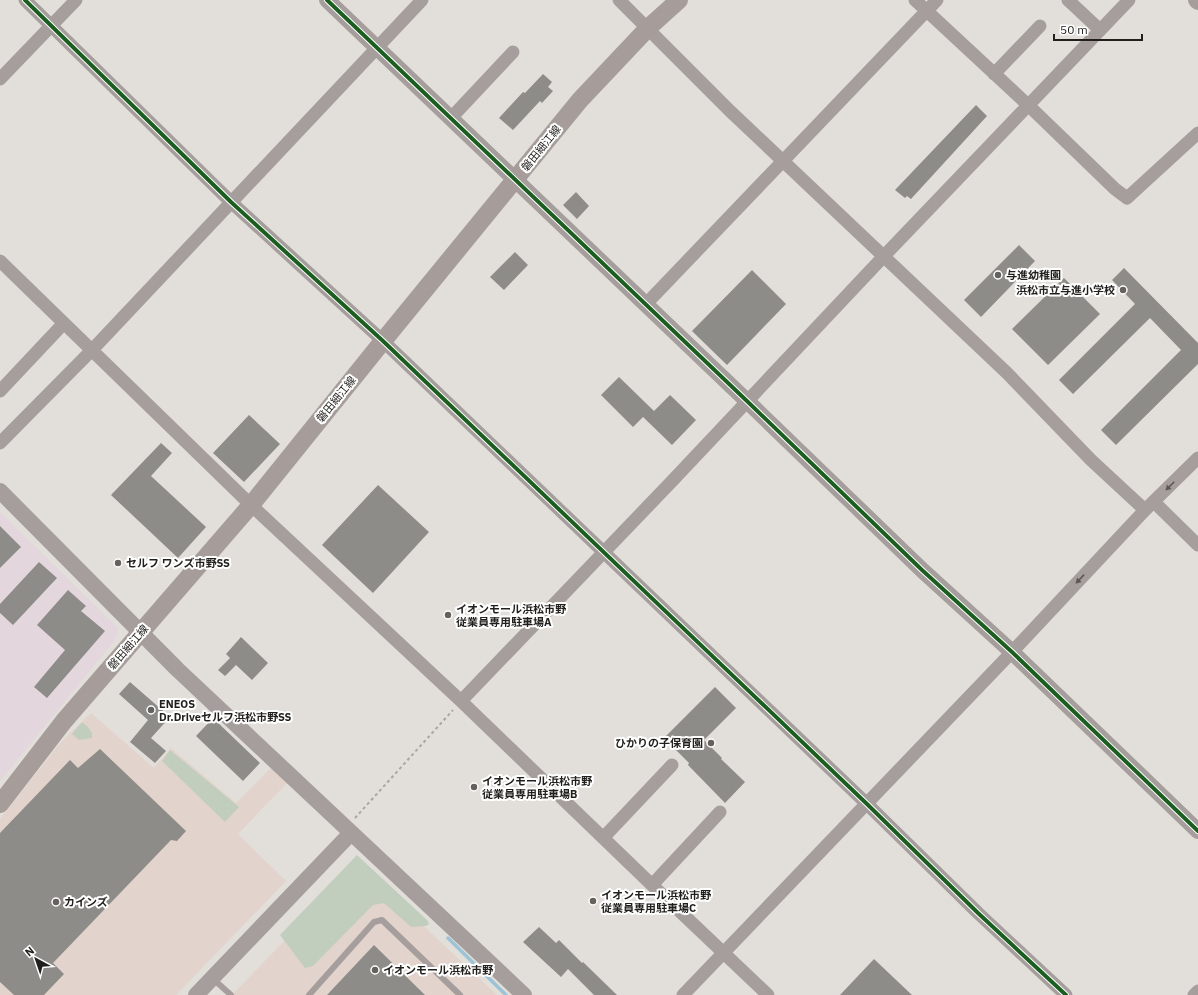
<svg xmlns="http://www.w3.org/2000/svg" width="1198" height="995" font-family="'IBM Plex Sans','Noto Sans JP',sans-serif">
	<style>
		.commercial { fill: #e2d3cc }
		.industrial { fill: #e3d7dd }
		.green { fill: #c2cebd }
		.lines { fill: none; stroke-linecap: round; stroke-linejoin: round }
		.stream { stroke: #9cc3d6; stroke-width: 3.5 }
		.building { fill: #8e8c88 }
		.path { stroke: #aba5a3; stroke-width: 2; stroke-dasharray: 3 3; stroke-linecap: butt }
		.service { stroke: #a69e9c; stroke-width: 6 }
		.minor { stroke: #a69e9c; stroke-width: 13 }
		.tertiary { stroke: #a69e9c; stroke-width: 16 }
		.secondary { stroke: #a69d9a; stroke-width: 18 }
		.cycleway-casing { stroke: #fff; stroke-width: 6 }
		.cycleway { stroke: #1b5e20; stroke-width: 4 }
		.oneway { fill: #5d5856 }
		.poi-dot { fill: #65625e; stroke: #fff; stroke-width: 1.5 }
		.labels { text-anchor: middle; stroke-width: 4; stroke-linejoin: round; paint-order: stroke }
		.street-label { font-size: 11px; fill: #211f1c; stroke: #fff }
		.poi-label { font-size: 11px; font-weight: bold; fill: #211f1c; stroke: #fff; text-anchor: start }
	</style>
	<rect width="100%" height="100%" fill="#e2dfda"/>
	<!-- commercial -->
	<path class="commercial" d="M 91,713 L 154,768 L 171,748 L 236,803 L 271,768 L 288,782 L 238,834 L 286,881 L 176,995 L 0,995 L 0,819 L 60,743 Z
		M 358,864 L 448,949 L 497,995 L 232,995 Z"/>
	<!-- industrial -->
	<path class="industrial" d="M 0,512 L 119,629 L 115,640 L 0,781 Z"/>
	<!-- green -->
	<path class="green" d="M 82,722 L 88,727 L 92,733 L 92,738 L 79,740 L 72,734 Z
		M 170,750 L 239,807 L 225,822 L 162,761 Z
		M 357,855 L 428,921 L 429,924 L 426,926 L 411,927 L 384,903 L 373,905 L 313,966 L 305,968 L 280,935 Z"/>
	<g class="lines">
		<!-- stream -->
		<path class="stream" d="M 448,938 L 506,995"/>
	</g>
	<!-- building -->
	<path class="building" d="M 543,74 L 552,82 L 548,87 L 553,91 L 542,103 L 540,101 L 513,130 L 499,118 L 523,92 L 525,93 Z
		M 976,105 L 987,116 L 911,199 L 907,196 L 905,198 L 895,190 Z
		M 576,192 L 589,206 L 577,219 L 563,205 Z
		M 1019,245 L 1035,261 L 981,317 L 964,300 Z
		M 515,252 L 528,265 L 504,290 L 490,277 Z
		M 1124,268 L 1198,343 L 1198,364 L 1116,445 L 1101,430 L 1181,350 L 1150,318 L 1073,394 L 1059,380 L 1135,304 L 1112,280 Z
		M 752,270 L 786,304 L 727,365 L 692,331 Z
		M 1064,278 L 1100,314 L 1048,365 L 1012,329 Z
		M 619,377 L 654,411 L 670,395 L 696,420 L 672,445 L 643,417 L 633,427 L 601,395 Z
		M 249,415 L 280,444 L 244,482 L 213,453 Z
		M 161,443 L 172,453 L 151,476 L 206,527 L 178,558 L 111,495 Z
		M 378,485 L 429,532 L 373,593 L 322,545 Z
		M 0,526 L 21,547 L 0,568 Z
		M 39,562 L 57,578 L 13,625 L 0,613 L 0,604 Z
		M 68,590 L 86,606 L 81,611 L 105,631 L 47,698 L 34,687 L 65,650 L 37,625 Z
		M 241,637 L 268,663 L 252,680 L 236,665 L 225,676 L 218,670 L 230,658 L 226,654 Z
		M 130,682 L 170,717 L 151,738 L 166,751 L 155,763 L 130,742 L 148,720 L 119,694 Z
		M 715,687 L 736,708 L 704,740 L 722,758 L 721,759 L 745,782 L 725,803 L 688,765 L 689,763 L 664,738 Z
		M 213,718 L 260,763 L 243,781 L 196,736 Z
		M 100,749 L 186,831 L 177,841 L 171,840 L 53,963 L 64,974 L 44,995 L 14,995 L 0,982 L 0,833 L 70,760 L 78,768 Z
		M 539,927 L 556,943 L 559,940 L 582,963 L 583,962 L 617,995 L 594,995 L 568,969 L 561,977 L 523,942 Z
		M 374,945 L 425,995 L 327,995 Z
		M 874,959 L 912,995 L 840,995 Z"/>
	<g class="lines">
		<!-- path -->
		<path class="path" d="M 355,818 L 453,710"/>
		<!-- service -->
		<path class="service" d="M 212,978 L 231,995
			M 309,995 L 374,922 L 382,920 L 460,995"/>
		<!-- minor -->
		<path class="minor" d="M 25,0 L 231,202 L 383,341 L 867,804 L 978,913 L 1066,995
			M 619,0 L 730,111 L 1007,373 L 1091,460 L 1145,510
			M 915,0 L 1028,105 L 1115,189 L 1127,198 L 1198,133
			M 1068,0 L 1100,30
			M 994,74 L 1040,26
			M 0,79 L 76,0
			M 451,118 L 513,52
			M 0,261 L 251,505 L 461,701 L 652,885 L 768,995
			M 646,304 L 937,0
			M 0,391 L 64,323
			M 0,443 L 92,350 L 422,0
			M 1154,502 L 1198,545
			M 461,701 L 674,479 L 884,256 L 1129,0
			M 603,838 L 672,765
			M 652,885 L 720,812
			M 683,995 L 1012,652 L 1145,510 L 1198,458
			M 1194,995 L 1198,991"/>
		<!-- tertiary -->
		<path class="tertiary" d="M 327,0 L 748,402 L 922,570 L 1012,652 L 1198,831
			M 0,491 L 178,670 L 524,995
			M 196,995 L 351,833"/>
		<!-- secondary -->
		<path class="secondary" d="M 1197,0 L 1198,1
			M 0,804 L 64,721 L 251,505 L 383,341 L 580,100 L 648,28 L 679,0"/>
		<!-- cycleway casing -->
		<g class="cycleway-casing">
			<path id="cycleway" d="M 25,0 L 231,202 L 383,341 L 867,804 L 978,913 L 1066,995
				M 327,0 L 748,402 L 922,570 L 1012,652 L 1198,831"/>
		</g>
		<!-- cycleway -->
		<use href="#cycleway" class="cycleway"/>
	</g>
	<!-- one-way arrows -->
	<defs><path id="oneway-solid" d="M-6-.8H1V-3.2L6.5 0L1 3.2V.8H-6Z"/></defs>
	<g class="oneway">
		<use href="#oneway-solid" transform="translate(1170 486) rotate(135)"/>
		<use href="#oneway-solid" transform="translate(1080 579) rotate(133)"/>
	</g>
	<!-- markers -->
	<g class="poi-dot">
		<circle cx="998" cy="275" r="4"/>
		<circle cx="1123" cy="290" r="4"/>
		<circle cx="118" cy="563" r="4"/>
		<circle cx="448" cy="615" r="4"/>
		<circle cx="151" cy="710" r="4"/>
		<circle cx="711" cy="743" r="4"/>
		<circle cx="474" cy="787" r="4"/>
		<circle cx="593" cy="901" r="4"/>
		<circle cx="56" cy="902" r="4"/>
		<circle cx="375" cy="970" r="4"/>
	</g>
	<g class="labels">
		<!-- street labels -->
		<g class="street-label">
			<text transform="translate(541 148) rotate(-51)" y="4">磐田細江線</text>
			<text transform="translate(336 399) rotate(-51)" y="4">磐田細江線</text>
			<text transform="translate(128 647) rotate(-49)" y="4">磐田細江線</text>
		</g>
		<!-- poi labels -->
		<g class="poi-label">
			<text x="1006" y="279">与進幼稚園</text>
			<text x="1115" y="294" text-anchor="end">浜松市立与進小学校</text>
			<text x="126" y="567">セルフ ワンズ市野SS</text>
			<text x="456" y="613">イオンモール浜松市野<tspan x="456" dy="13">従業員専用駐車場A</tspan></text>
			<text x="159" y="708">ENEOS<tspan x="159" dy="13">Dr.Driveセルフ浜松市野SS</tspan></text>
			<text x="703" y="747" text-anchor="end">ひかりの子保育園</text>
			<text x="482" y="785">イオンモール浜松市野<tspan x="482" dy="13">従業員専用駐車場B</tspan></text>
			<text x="601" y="899">イオンモール浜松市野<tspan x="601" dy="13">従業員専用駐車場C</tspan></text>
			<text x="64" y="906">カインズ</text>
			<text x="383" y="974">イオンモール浜松市野</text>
		</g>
	</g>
	<!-- north arrow -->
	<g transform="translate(36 959) rotate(320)" stroke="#ffffff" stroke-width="3" paint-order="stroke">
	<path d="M0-3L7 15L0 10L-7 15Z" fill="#211f1c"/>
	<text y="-6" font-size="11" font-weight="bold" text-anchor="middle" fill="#211f1c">N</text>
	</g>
	<!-- scale -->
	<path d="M1054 34v6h88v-6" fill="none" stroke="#211f1c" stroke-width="2"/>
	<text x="1060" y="34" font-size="12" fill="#211f1c" stroke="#ffffff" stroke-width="3" paint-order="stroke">50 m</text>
</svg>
